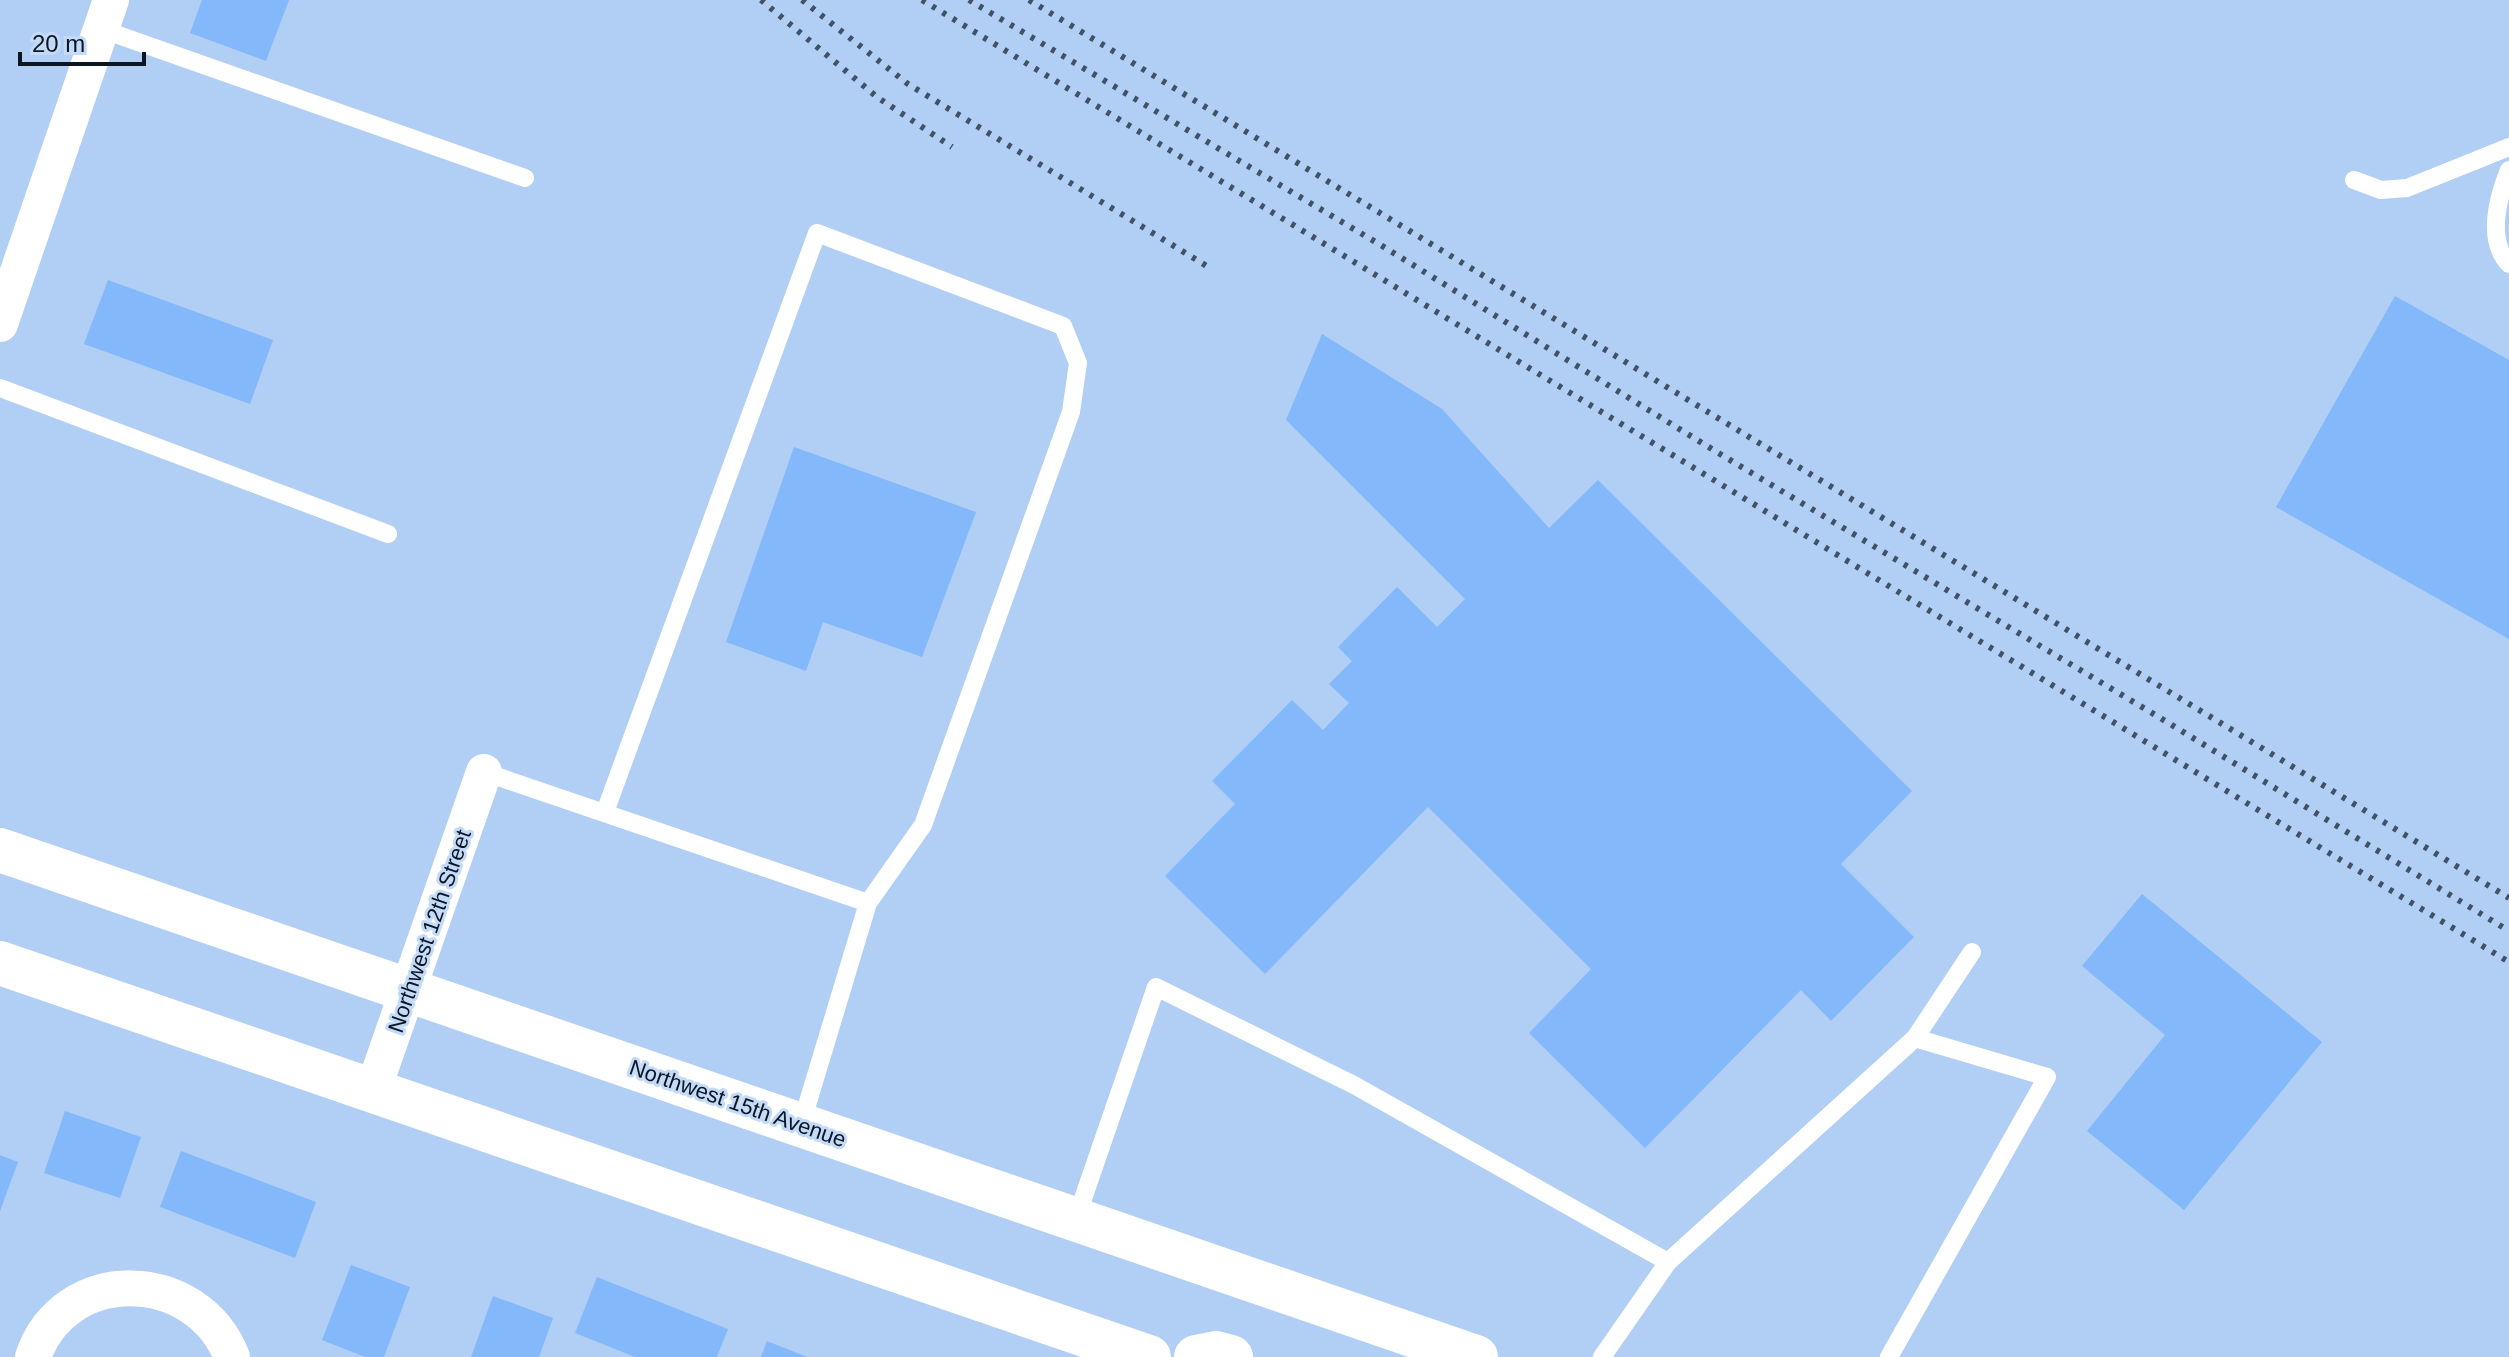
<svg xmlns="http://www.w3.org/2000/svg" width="2509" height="1357" font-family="Helvetica,sans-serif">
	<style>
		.building { fill: #83b8fb }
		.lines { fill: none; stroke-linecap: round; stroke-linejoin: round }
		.lane { stroke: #fff; stroke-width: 18 }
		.street { stroke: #fff; stroke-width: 36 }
		.secondary { stroke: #fff; stroke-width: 44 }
		.rail { stroke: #415166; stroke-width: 6; stroke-dasharray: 4 8; stroke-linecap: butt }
		.labels { text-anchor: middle; stroke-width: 6; stroke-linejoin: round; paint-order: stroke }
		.street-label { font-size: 22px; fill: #0c1623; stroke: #c3dbf9 }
	</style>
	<rect width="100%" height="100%" fill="#b1cef4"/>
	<!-- building -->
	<path class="building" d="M 202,0 L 289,0 L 266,61 L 190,33 Z
		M 108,280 L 273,340 L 250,404 L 84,344 Z
		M 2395,296 L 2509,360 L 2509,639 L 2276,507 Z
		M 1322,334 L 1442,409 L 1549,528 L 1598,480 L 1912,791 L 1841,864 L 1914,937 L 1831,1021 L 1801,990 L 1645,1148 L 1529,1033 L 1591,969 L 1428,807 L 1265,974 L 1165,876 L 1235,804 L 1212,781 L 1292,700 L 1323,730 L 1349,703 L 1329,684 L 1352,661 L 1338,647 L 1397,587 L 1437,627 L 1465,599 L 1286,420 Z
		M 794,447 L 976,512 L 922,657 L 823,622 L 806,671 L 726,642 Z
		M 2142,894 L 2322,1042 L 2184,1210 L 2087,1131 L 2165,1035 L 2082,966 Z
		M 65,1111 L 141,1137 L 120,1198 L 44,1173 Z
		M 181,1151 L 316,1202 L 295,1258 L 160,1207 Z
		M 0,1155 L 18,1162 L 0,1211 Z
		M 351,1265 L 410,1287 L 384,1357 L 365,1357 L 322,1340 Z
		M 597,1277 L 728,1329 L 717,1357 L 635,1357 L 575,1333 Z
		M 493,1296 L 553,1318 L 539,1357 L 471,1357 Z
		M 767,1341 L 807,1357 L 761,1357 Z"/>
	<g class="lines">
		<!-- lane -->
		<path class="lane" d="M 101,29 L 525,178
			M 2509,170 C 2498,197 2486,240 2509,264
			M 2354,180 L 2381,190 L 2407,188 L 2509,147
			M 0,388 L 388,534
			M 484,772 L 868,903
			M 605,812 L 817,233 L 1063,326 L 1078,363 L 1071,412 L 923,825 L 868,903 L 801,1125
			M 1076,1219 L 1156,987 L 1354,1085 L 1668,1262
			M 1602,1357 L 1668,1262 L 1915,1038 L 1972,952
			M 1889,1357 L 2047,1077 L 1915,1038"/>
		<!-- street -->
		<path class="street" d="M 0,324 L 111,0
			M 373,1090 L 484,772
			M 33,1357 C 64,1265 196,1266 232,1357"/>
		<!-- secondary -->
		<path class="secondary" d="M 0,850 L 1476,1357
			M 0,963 L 1149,1357
			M 1196,1357 L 1216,1353 L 1231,1357"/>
		<!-- rail -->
		<path class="rail" d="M 761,0 L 877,97 L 952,147
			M 802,0 L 908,84 L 1210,268
			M 922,0 L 2509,962
			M 969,0 L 1379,244 L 1720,454 L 2157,716 L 2509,931
			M 1029,0 L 2509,898"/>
	</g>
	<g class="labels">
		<!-- street labels -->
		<g class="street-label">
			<text transform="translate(429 931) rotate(-71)" y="8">Northwest 12th Street</text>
			<text transform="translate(738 1103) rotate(19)" y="8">Northwest 15th Avenue</text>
		</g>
	</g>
	<!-- scale -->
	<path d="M20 52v12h124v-12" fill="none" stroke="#0c1623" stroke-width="4"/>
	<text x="32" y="52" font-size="24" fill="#0c1623" stroke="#c3dbf9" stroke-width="6" paint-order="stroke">20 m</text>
</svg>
